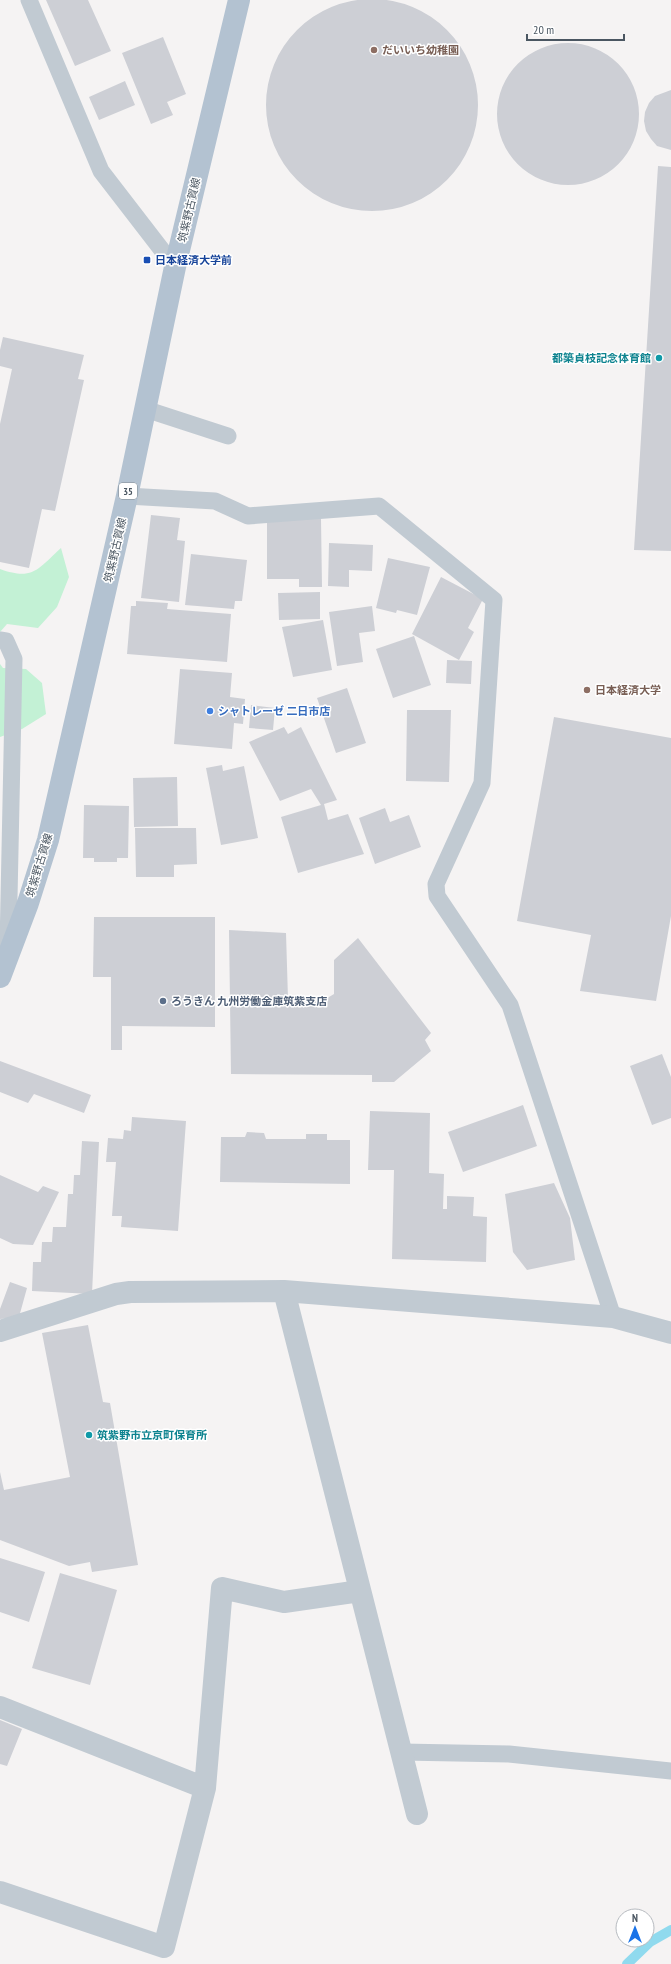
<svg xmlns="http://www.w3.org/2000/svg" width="671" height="1964" font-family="'PT Sans Narrow','Noto Sans JP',sans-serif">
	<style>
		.green { fill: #c3f1d5 }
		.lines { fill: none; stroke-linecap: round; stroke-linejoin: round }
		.stream { stroke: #90daee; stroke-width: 10 }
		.building { fill: #cdcfd5 }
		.lane { stroke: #c1cad2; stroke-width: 17 }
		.street { stroke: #c1cad2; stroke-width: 22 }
		.primary { stroke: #b3c2d1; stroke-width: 22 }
		.education-dot { fill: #8d6e63; stroke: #fff; stroke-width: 1.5 }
		.transit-dot { fill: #1a4fb4; stroke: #fff; stroke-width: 1.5 }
		.culture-dot { fill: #0f9aa8; stroke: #fff; stroke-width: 1.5 }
		.shop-dot { fill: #3f7fe0; stroke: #fff; stroke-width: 1.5 }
		.service-dot { fill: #5c6f8a; stroke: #fff; stroke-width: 1.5 }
		.labels { text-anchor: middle; stroke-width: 3; stroke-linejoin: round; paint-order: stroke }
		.shield { fill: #fff; stroke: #808990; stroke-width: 1 }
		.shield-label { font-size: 10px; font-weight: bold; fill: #4a5661 }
		.education-label { font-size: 11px; font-weight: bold; fill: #785e54; stroke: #fff; text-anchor: start }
		.street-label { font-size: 11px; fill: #4a5661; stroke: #fff }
		.transit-label { font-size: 11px; font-weight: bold; fill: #164399; stroke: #fff; text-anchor: start }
		.culture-label { font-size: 11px; font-weight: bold; fill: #0d838f; stroke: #fff; text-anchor: end }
		.shop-label { font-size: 11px; font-weight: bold; fill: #366cbe; stroke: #fff; text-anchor: start }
		.service-label { font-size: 11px; font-weight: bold; fill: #4e5e75; stroke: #fff; text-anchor: start }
	</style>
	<rect width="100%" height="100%" fill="#f5f3f3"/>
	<!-- green -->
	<path class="green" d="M 61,548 L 69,577 L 57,607 L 38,628 L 7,624 L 0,632 L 0,569 C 33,581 38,569 61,548 Z
		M 0,664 L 3,668 L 26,669 L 42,683 L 46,714 L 22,729 L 0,737 Z"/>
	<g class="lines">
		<!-- stream -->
		<path class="stream" d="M 627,1964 L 650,1942 L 671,1930"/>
	</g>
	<!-- building -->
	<path class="building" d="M266 105a106 106 0 1 1 212 0a106 106 0 1 1-212 0Z
		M 46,0 L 88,0 L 111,51 L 75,66 Z
		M 163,37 L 186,94 L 167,102 L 173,115 L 151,124 L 122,53 Z
		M497 114a71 71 0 1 1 142 0a71 71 0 1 1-142 0Z
		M 125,81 L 135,105 L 99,120 L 89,97 Z
		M 671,90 L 671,150 L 657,146 L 651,139 L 646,131 L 644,121 L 645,112 L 649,103 L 655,96 Z
		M 658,166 L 671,167 L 671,551 L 634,550 Z
		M 3,337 L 84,355 L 78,379 L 84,380 L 55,511 L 42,509 L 29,568 L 0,562 L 0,424 L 12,369 L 0,366 L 0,350 Z
		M 151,515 L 180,518 L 177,540 L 185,541 L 179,602 L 141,598 Z
		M 267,519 L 321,519 L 322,587 L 299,587 L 299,579 L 267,579 Z
		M 329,543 L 373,545 L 372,571 L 349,570 L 349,587 L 328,586 Z
		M 191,554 L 247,560 L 242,601 L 235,601 L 234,609 L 185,605 Z
		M 388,558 L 430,567 L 417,615 L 397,610 L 396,613 L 376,608 Z
		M 441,577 L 483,599 L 468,628 L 474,632 L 459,660 L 412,634 Z
		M 320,592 L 320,619 L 279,620 L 278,593 Z
		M 136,601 L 168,603 L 167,609 L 231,614 L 227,662 L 127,654 L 131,606 L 136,606 Z
		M 372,606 L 375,631 L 359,633 L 363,662 L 337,666 L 329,612 Z
		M 323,620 L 332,670 L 293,677 L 282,627 Z
		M 414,636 L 431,685 L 393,698 L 376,649 Z
		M 447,660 L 472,661 L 471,684 L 446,683 Z
		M 180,669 L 232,673 L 230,697 L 245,699 L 243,724 L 234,723 L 232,749 L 174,744 Z
		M 347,688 L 366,743 L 336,753 L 317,698 Z
		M 251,705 L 275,708 L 273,730 L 249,728 Z
		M 407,710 L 451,710 L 449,782 L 406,781 Z
		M 554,717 L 671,738 L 671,916 L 656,1001 L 580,991 L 591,935 L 517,921 Z
		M 284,727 L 288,734 L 301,727 L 337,800 L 324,804 L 328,820 L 348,814 L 364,854 L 298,873 L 281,817 L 321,805 L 311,789 L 280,801 L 249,742 Z
		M 222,765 L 223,771 L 244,766 L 258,838 L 221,845 L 206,768 Z
		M 177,777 L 178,826 L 134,827 L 133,778 Z
		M 84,805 L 129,806 L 128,858 L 117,858 L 117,862 L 94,862 L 94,858 L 83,858 Z
		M 385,808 L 390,822 L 409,815 L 421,847 L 375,864 L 359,818 Z
		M 135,828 L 196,828 L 197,864 L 174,865 L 174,877 L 136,877 Z
		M 94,917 L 215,917 L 215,1027 L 122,1026 L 122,1050 L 111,1050 L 111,977 L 93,977 Z
		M 229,930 L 286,933 L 288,999 L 324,1000 L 334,994 L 334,960 L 358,938 L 431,1033 L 425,1040 L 431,1051 L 394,1082 L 372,1082 L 372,1075 L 231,1074 Z
		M 662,1054 L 671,1077 L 671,1118 L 652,1125 L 630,1066 Z
		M 0,1061 L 91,1095 L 84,1113 L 34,1094 L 28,1103 L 0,1092 Z
		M 523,1105 L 537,1146 L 463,1172 L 448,1132 Z
		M 370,1111 L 430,1113 L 429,1173 L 444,1174 L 443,1209 L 447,1209 L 447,1196 L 474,1197 L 473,1216 L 487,1217 L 486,1262 L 392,1259 L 394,1170 L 368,1170 Z
		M 132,1117 L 186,1121 L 178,1231 L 121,1227 L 122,1216 L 112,1216 L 116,1162 L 106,1162 L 108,1138 L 123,1139 L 124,1130 L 131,1131 Z
		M 247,1132 L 264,1133 L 266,1139 L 306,1139 L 306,1134 L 327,1134 L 327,1140 L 350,1140 L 350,1184 L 220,1182 L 221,1137 L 245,1137 Z
		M 82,1141 L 99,1142 L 92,1294 L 32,1291 L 33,1262 L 41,1262 L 42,1242 L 52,1242 L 53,1227 L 66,1227 L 68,1194 L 73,1194 L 74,1175 L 80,1175 Z
		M 0,1175 L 38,1192 L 43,1186 L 59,1192 L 33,1245 L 13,1244 L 0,1238 Z
		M 554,1183 L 570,1218 L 575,1260 L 527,1270 L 513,1252 L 505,1194 Z
		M 10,1282 L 27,1288 L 19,1317 L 0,1319 L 0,1309 Z
		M 88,1325 L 103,1402 L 110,1403 L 138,1565 L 92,1572 L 90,1562 L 69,1566 L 0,1540 L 0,1472 L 4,1490 L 70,1477 L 42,1333 Z
		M 0,1558 L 45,1572 L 29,1622 L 0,1612 Z
		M 60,1573 L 117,1590 L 90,1685 L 32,1668 Z
		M 0,1720 L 22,1729 L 7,1766 L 0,1764 Z"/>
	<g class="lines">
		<!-- lane -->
		<path class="lane" d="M 29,0 L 101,171 L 175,267
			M 145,409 L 228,436
			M 127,496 L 215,501 L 248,516 L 379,506 L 494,600 L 482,783 L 436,884 L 437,896 L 510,1005 L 613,1317
			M 0,640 L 6,641 L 14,659 L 8,946
			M 402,1752 L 509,1754 L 671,1771"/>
		<!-- street -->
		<path class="street" d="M 284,1291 L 417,1814
			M 0,1331 L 116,1294 L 130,1292 L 284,1291 L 613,1317 L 671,1333
			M 0,1707 L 205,1788
			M 0,1892 L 164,1947 L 205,1788 L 222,1588 L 284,1602 L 360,1591"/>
		<!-- primary -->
		<path class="primary" d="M 0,977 L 28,903 L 48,840 L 127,496 L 175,267 L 239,0"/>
	</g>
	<!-- markers -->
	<g class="education-dot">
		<circle cx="374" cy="50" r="4"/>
		<circle cx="587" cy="690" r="4"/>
	</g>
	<rect class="transit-dot" x="143" y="256" width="8" height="8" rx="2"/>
	<g class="culture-dot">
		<circle cx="659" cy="358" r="4"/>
		<circle cx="89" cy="1435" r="4"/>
	</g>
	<circle class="shop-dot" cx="210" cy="711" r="4"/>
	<circle class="service-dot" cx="163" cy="1001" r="4"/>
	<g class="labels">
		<!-- shield labels -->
		<rect class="shield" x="119" y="483" width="18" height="16" rx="3"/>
		<g class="shield-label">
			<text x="128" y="495">35</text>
		</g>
		<!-- education labels -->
		<g class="education-label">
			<text x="382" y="54">だいいち幼稚園</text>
			<text x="595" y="694">日本経済大学</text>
		</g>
		<!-- street labels -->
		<g class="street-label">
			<text transform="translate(189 210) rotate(-77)" y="4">筑紫野古賀線</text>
			<text transform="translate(115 550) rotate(-77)" y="4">筑紫野古賀線</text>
			<text transform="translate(39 865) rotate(-73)" y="4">筑紫野古賀線</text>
		</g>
		<!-- transit labels -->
		<g class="transit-label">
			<text x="155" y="264">日本経済大学前</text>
		</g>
		<!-- culture labels -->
		<g class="culture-label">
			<text x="651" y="362">都築貞枝記念体育館</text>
			<text x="97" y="1439" text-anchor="start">筑紫野市立京町保育所</text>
		</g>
		<!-- shop labels -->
		<g class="shop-label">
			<text x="218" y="715">シャトレーゼ 二日市店</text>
		</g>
		<!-- service labels -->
		<g class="service-label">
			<text x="171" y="1005">ろうきん 九州労働金庫筑紫支店</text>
		</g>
	</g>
	<!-- north arrow -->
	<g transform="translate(635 1928)"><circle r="19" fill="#ffffff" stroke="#b7bbc0"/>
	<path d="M0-3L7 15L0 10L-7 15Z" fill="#1a73e8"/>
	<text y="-6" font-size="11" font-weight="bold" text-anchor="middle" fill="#4a5661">N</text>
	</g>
	<!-- scale -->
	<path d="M527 34v6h97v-6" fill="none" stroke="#4a5661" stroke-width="2"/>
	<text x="533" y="34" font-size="12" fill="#4a5661" stroke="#ffffff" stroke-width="3" paint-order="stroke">20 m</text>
</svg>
